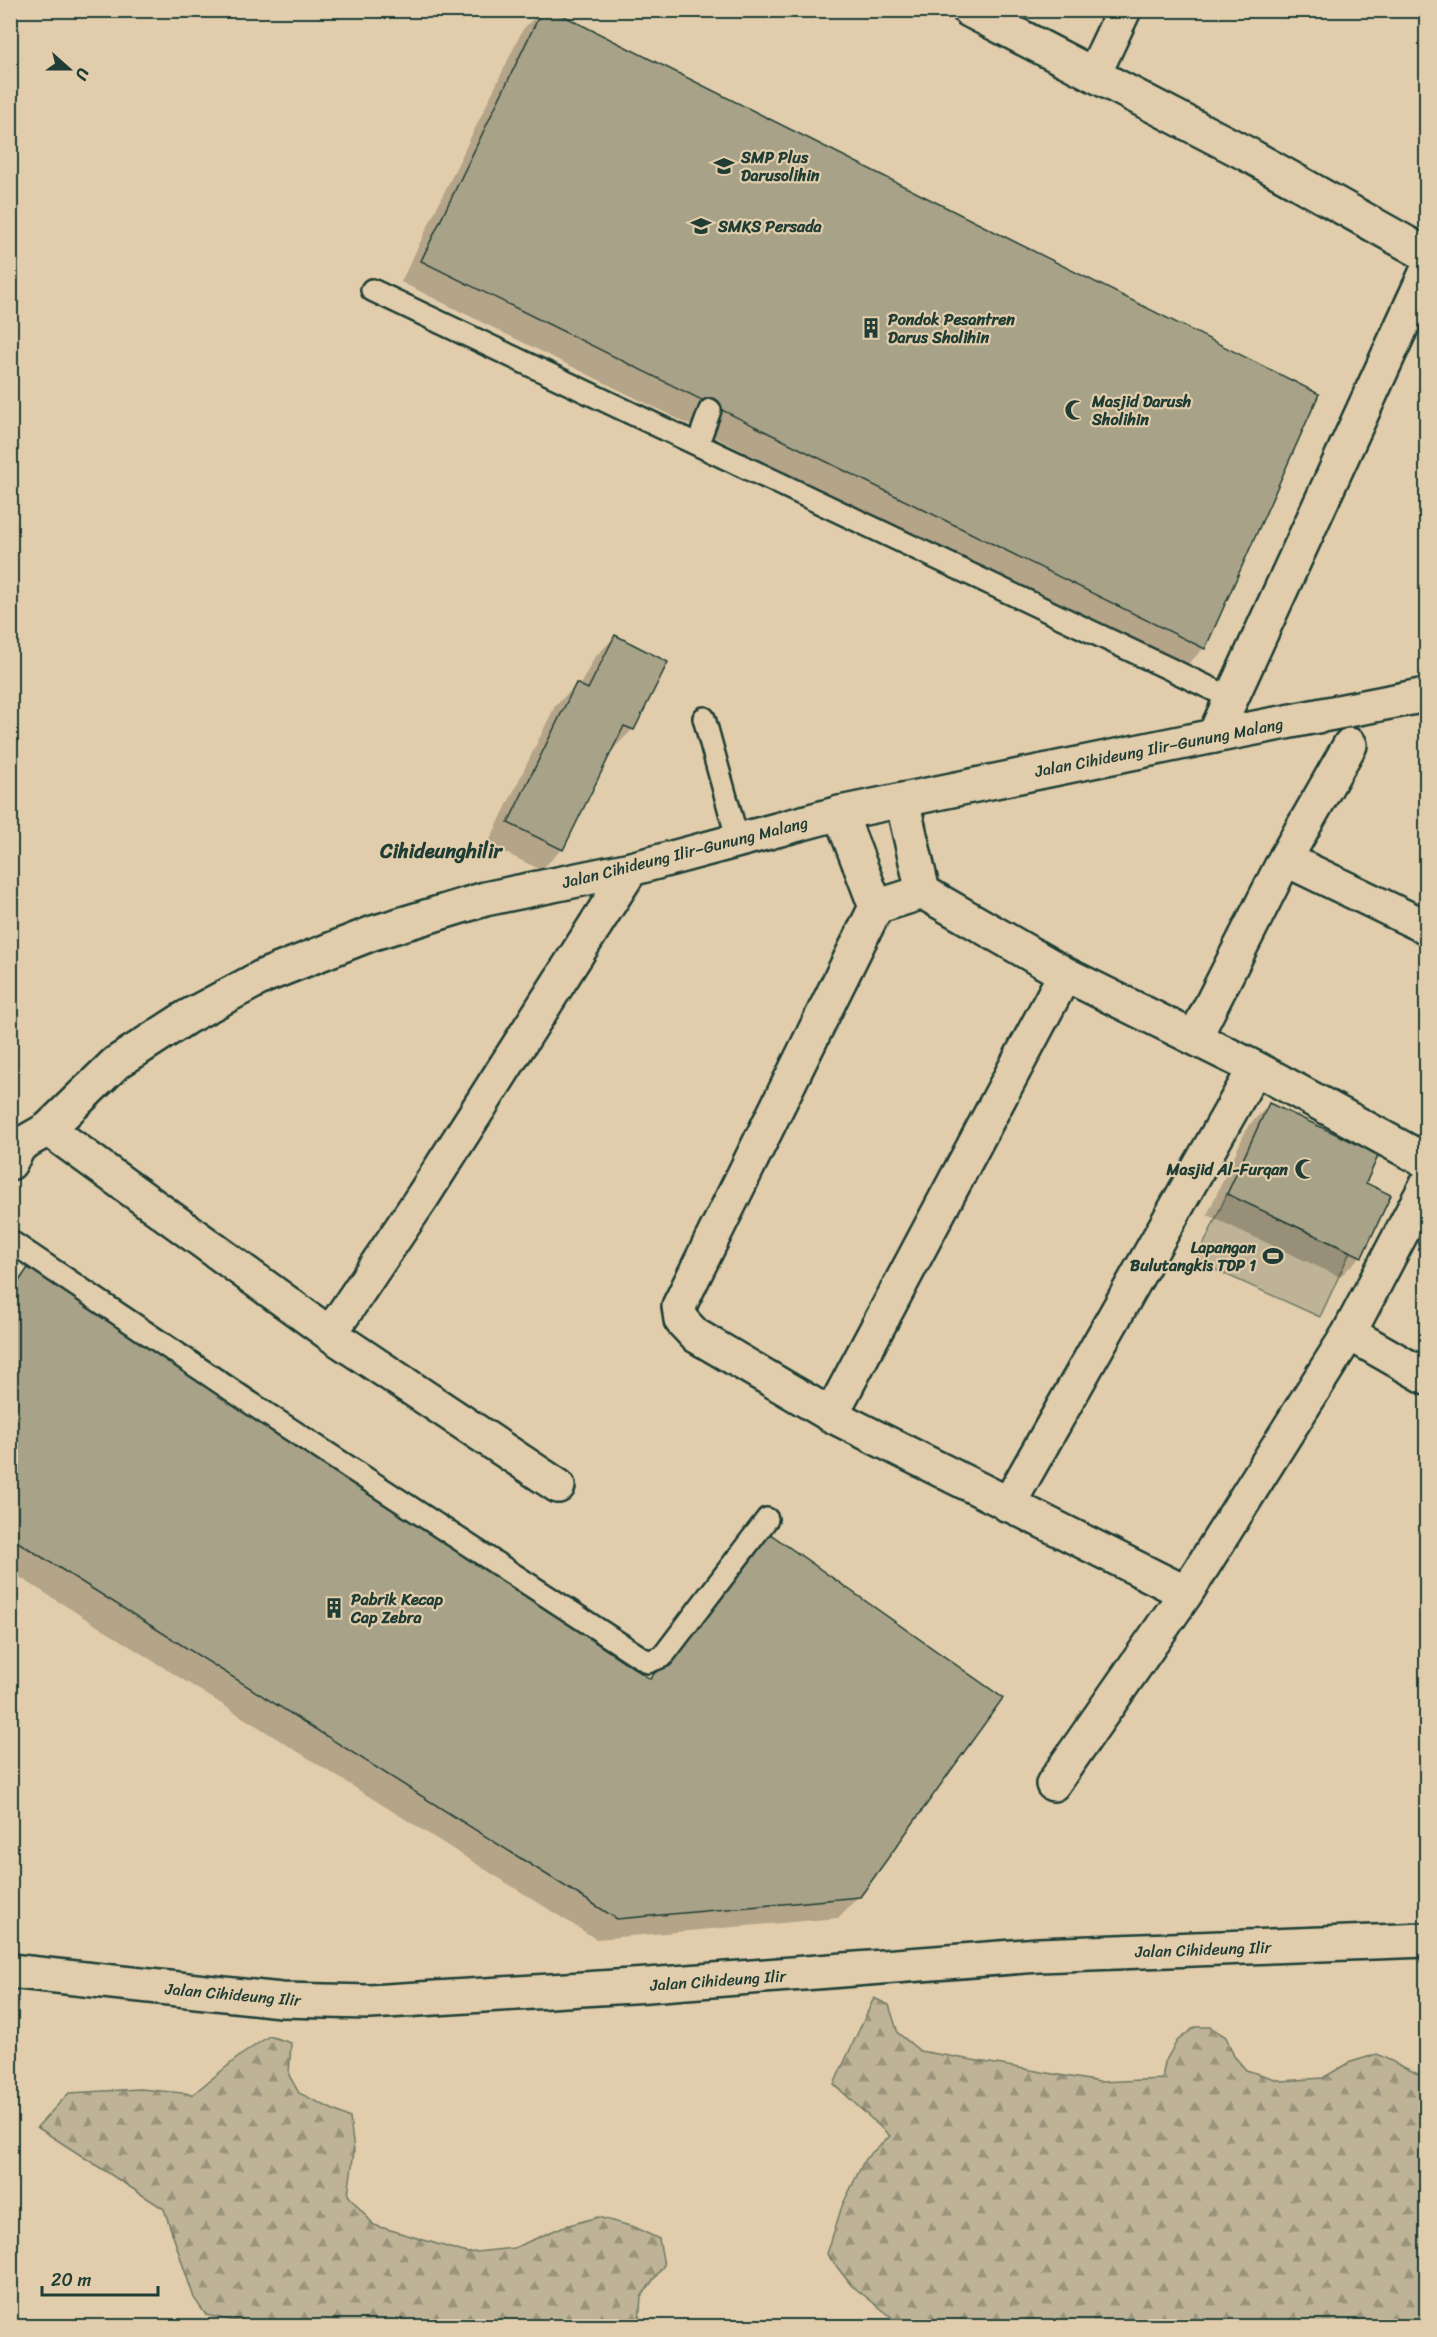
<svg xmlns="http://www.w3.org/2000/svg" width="1437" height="2337" font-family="Sriracha,sans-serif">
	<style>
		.grass { fill: #beb396; stroke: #6e7865; stroke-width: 1.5 }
		.forest { fill: url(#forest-firs); stroke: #6e7865; stroke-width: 1.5 }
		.shadow { fill: #0003 }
		.building { fill: #a8a288; stroke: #1f3d34; stroke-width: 1.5 }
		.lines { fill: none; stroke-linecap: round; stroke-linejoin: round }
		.lane-casing { stroke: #1f3d34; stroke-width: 26 }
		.street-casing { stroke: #1f3d34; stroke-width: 38 }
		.secondary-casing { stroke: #1f3d34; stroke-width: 38 }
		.lane { stroke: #e1cdab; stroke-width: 21 }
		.street { stroke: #e1cdab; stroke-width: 33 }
		.secondary { stroke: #e1cdab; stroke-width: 33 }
		.labels { text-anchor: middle; stroke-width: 4.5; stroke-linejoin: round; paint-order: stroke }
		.poi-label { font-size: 16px; font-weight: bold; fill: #1f3d34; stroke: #e1cdab; text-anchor: start }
		.street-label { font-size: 16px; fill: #1f3d34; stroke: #e1cdab }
		.quarter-label { font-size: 20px; font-weight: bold; fill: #1f3d34; stroke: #e1cdab }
	</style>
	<defs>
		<pattern id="forest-firs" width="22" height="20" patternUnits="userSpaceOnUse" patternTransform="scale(1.5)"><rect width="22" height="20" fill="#beb396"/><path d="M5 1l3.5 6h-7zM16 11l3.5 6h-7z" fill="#9a937b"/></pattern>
	</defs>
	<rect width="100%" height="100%" fill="#e1cdab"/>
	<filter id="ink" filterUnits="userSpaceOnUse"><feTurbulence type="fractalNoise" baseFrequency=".0167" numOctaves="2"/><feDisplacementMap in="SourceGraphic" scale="12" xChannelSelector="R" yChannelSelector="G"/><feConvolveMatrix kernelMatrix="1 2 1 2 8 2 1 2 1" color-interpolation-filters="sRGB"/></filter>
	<g filter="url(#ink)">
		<!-- grass -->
		<path class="grass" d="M 1227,1194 L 1350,1252 L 1320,1317 L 1196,1261 Z"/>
		<!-- forest -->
		<path class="forest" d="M 874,1998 L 889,2005 L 898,2033 L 920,2051 L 1100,2082 L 1162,2079 L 1165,2062 L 1177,2041 L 1195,2027 L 1210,2027 L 1226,2037 L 1234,2056 L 1246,2070 L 1282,2081 L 1323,2078 L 1348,2063 L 1377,2054 L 1426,2078 L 1426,2326 L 903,2326 L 851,2285 L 827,2254 L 842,2206 L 865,2159 L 890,2136 L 834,2084 Z
			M 269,2036 L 291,2043 L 289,2075 L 299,2093 L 350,2118 L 354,2151 L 348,2195 L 374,2225 L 467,2253 L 514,2248 L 562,2227 L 598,2217 L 634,2227 L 659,2239 L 664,2265 L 641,2297 L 639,2323 L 651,2326 L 259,2326 L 206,2315 L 194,2298 L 164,2209 L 37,2127 L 69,2093 L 140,2089 L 193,2094 L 241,2055 Z"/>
		<!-- shadow -->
		<path class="shadow" d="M 542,10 L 549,10 L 1204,648 L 1183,669 L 401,282 L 523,29 Z
			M 615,637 L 633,729 L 612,750 L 562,849 L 541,870 L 488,844 L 555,706 L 576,685 L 579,687 L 594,658 Z
			M 1269,1105 L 1364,1184 L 1361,1256 L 1340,1277 L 1207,1215 L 1248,1126 Z
			M 32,1265 L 648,1679 L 745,1554 L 859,1896 L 838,1918 L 596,1939 L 10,1571 L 11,1286 Z"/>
		<!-- building -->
		<path class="building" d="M 542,10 L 552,10 L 1319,394 L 1205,649 L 421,261 Z
			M 615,635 L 668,662 L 634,730 L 624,726 L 563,850 L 508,823 L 576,683 L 588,689 Z
			M 1269,1103 L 1379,1154 L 1366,1183 L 1391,1195 L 1362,1257 L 1227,1194 Z
			M 31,1263 L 650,1679 L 766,1531 L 1003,1698 L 860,1897 L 617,1919 L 10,1537 L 10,1295 Z"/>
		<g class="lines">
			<!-- lane casing -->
			<g class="lane-casing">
				<path id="lane" d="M 372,290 L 1231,698
					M 698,443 L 710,410
					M 704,718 L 738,841
					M 10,1241 L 270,1416 L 648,1662 L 663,1656 L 767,1519"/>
			</g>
			<!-- street casing -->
			<g class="street-casing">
				<path id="street" d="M 969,10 L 1247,154 L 1426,254
					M 1094,74 L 1124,10
					M 1214,736 L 1426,273
					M 902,800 L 923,892
					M 840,813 L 876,907 L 679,1306 L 681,1320 L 695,1335 L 831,1415 L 1186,1593
					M 1285,859 L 1426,927
					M 876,907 L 923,892 L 1065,974 L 1255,1068 L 1426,1161
					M 1195,1037 L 1285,859 L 1350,745
					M 48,1129 L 330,1334 L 558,1486
					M 1349,1333 L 1426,1377
					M 330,1334 L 423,1196 L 631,869
					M 831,1415 L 1065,974
					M 1008,1505 L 1255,1068
					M 1053,1784 L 1186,1593 L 1349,1333 L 1426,1186
					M 10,1971 L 281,2000 L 370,2002 L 648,1985 L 1039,1955 L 1426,1940"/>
			</g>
			<!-- secondary casing -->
			<g class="secondary-casing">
				<path id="secondary" d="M 10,1163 L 20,1145 L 48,1129 L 116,1063 L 187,1017 L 264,976 L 373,933 L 485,899 L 631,869 L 840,813 L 1214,736 L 1426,695"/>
			</g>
			<!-- lane -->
			<use href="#lane" class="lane"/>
			<!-- street -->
			<use href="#street" class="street"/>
			<!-- secondary -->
			<use href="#secondary" class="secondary"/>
		</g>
	</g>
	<!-- icons -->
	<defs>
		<g id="school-bare" transform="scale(1.62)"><path d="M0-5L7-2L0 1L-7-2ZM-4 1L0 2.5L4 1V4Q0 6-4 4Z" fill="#1f3d34" stroke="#e1cdab" stroke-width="2.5" paint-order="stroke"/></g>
		<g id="building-bare" transform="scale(1.62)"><path d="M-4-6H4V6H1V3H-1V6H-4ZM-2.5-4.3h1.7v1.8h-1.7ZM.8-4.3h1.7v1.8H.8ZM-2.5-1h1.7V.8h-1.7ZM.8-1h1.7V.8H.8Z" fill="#1f3d34" stroke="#e1cdab" stroke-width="2.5" paint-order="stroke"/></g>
		<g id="mosque-bare" transform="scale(1.62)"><path d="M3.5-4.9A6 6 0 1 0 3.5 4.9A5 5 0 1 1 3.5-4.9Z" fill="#1f3d34" stroke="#e1cdab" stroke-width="2.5" paint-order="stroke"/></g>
		<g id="stadium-bare" transform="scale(1.62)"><path d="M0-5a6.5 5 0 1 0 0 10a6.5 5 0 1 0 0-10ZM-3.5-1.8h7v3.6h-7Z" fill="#1f3d34" stroke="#e1cdab" stroke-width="2.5" paint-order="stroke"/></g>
	</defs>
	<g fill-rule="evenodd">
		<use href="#school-bare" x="724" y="166"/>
		<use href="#school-bare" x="701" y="226"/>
		<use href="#building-bare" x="871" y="328"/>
		<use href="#mosque-bare" x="1075" y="410"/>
		<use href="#mosque-bare" x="1305" y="1169"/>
		<use href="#stadium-bare" x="1273" y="1256"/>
		<use href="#building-bare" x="334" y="1608"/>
	</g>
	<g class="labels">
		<!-- poi labels -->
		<g class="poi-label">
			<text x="741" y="163">SMP Plus<tspan x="741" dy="18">Darusolihin</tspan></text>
			<text x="718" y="232">SMKS Persada</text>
			<text x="888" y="325">Pondok Pesantren<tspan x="888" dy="18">Darus Sholihin</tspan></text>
			<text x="1092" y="407">Masjid Darush<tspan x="1092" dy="18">Sholihin</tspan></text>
			<text x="1288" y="1175" text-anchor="end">Masjid Al-Furqan</text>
			<text x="1256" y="1253" text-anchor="end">Lapangan<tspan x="1256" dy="18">Bulutangkis TDP 1</tspan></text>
			<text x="351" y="1605">Pabrik Kecap<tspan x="351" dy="18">Cap Zebra</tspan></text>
		</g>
		<!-- street labels -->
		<g class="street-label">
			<text transform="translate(1159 747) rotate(-11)" y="6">Jalan Cihideung Ilir–Gunung Malang</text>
			<text transform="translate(685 852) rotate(-14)" y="6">Jalan Cihideung Ilir–Gunung Malang</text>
			<text transform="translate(1203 1949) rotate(-2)" y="6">Jalan Cihideung Ilir</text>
			<text transform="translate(718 1980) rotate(-4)" y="6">Jalan Cihideung Ilir</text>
			<text transform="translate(233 1994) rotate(5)" y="6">Jalan Cihideung Ilir</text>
		</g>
		<!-- quarter labels -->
		<g class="quarter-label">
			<text x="441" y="858">Cihideunghilir</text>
		</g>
	</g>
	<!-- margin -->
	<rect width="1437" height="2337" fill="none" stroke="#e1cdab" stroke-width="36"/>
	<rect x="18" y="18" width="1401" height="2301" fill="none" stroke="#1f3d34" stroke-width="2" filter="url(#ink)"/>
	<!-- north arrow -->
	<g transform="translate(69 69) rotate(111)" stroke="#e1cdab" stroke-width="4.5" paint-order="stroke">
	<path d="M0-4.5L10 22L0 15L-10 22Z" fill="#1f3d34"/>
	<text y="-9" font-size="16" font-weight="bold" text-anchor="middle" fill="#1f3d34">U</text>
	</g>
	<!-- scale -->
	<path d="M42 2286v9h116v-9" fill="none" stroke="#1f3d34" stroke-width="3"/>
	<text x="51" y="2286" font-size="18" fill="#1f3d34" stroke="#e1cdab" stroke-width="4.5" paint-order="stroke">20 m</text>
</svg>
